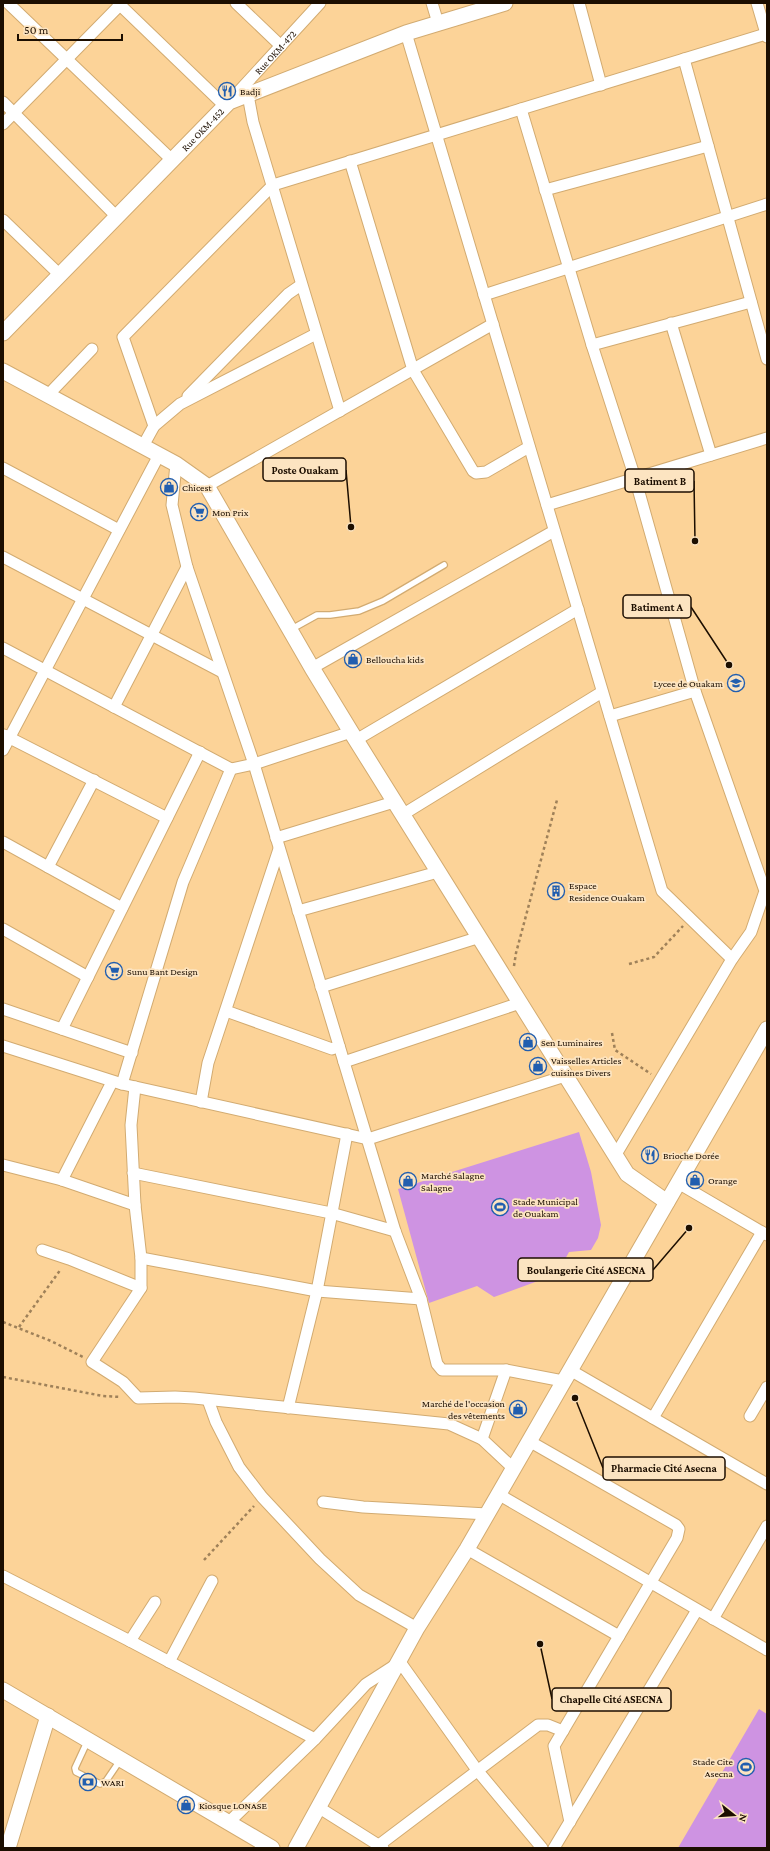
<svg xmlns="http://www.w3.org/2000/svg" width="770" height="1851" font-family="'Crimson Pro',serif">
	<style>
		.grass { fill: #ce93e2 }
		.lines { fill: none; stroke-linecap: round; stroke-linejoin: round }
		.lane-casing { stroke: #d2ab71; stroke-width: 8 }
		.street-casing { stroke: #d2ab71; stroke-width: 13 }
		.secondary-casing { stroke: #d2ab71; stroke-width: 17 }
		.path { stroke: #9f8159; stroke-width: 2.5; stroke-dasharray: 3 3; stroke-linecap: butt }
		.lane { stroke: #fff; stroke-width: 5.5 }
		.street { stroke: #fff; stroke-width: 11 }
		.secondary { stroke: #fff; stroke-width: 15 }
		.labels { text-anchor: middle; stroke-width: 3.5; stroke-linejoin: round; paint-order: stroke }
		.street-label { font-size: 10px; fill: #1c0e00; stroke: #fce4c1 }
		.poi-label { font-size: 10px; fill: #1c0e00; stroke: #fce4c1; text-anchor: start }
		.leader { fill: none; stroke: #1c0e00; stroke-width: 1.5 }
		.callout-dot { fill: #1c0e00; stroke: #fce4c1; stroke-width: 1.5 }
		.callout { fill: #fce4c1; stroke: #1c0e00; stroke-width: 1.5 }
		.callout-label { font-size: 11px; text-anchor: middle; font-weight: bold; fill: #1c0e00 }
	</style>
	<rect width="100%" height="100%" fill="#fcd398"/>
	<!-- grass -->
	<path class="grass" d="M 579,1132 L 591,1172 L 601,1225 L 598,1238 L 591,1250 L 569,1252 L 557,1274 L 494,1297 L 477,1286 L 429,1303 L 398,1189 Z
		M 759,1709 L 767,1714 L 767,1848 L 678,1848 Z"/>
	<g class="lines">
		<!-- lane casing -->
		<g class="lane-casing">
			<path id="lane" d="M 290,630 L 317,615 L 330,615 L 359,611 L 383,601 L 444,565
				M 88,1740 L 75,1768 L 76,1772 L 100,1784 L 106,1781 L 121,1759"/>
		</g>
		<!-- street casing -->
		<g class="street-casing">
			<g id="street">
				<path d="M 8,3 L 172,160"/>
				<path d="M 118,3 L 225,106"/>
				<path d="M 236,3 L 281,46"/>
				<path d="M 432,3 L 438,23"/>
				<path d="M 579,3 L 601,85"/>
				<path d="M 757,3 L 767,37"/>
				<path d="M 406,33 L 662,891 L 732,959"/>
				<path d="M 684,59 L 767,359"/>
				<path d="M 248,95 L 253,122 L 340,411"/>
				<path id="s1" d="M 231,100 L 320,3"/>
				<path d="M 3,102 L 117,217"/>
				<path d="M 521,109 L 592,345 L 635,478 L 695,691 L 765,891 L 751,932 L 732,959 L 615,1156"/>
				<path d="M 3,124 L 122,3"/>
				<path d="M 350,161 L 413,370 L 473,471 L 476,473 L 486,472 L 529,447"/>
				<path d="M 545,190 L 708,146"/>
				<path d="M 3,220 L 60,275"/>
				<path d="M 484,295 L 767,204"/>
				<path d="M 671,323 L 711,455"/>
				<path d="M 592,345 L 751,302"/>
				<path d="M 48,395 L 92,349"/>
				<path d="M 188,396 L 288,294 L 301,285"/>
				<path d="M 154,426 L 123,337 L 273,185 L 766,34"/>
				<path d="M 143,446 L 154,426 L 180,404 L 316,334"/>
				<path d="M 176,464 L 172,505 L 187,567 L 254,764 L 395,1231 L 421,1299 L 437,1364 L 442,1370 L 506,1370 L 563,1381"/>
				<path d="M 3,468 L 119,530"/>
				<path d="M 207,486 L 493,324"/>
				<path d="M 547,505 L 767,438"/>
				<path d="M 3,557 L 222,672"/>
				<path d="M 3,648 L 231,769 L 254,764 L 351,732"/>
				<path d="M 312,668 L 554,531"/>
				<path d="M 114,707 L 187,567"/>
				<path d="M 610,716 L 695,691"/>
				<path d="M 4,735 L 167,818"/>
				<path d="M 356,740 L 578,609"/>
				<path d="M 3,750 L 159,455"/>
				<path d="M 402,815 L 602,692"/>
				<path d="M 276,838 L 394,802"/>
				<path d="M 3,842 L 122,908"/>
				<path d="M 48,867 L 94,780"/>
				<path d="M 298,911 L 438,872"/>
				<path d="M 3,929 L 88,977"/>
				<path d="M 321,987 L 480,937"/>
				<path d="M 3,1009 L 132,1053"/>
				<path d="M 226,1011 L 332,1049 L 339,1046"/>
				<path d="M 62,1029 L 200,752"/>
				<path d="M 3,1046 L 122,1084 L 368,1139 L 565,1076"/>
				<path d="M 344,1062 L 520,1003"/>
				<path d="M 122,1084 L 183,882 L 231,769"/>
				<path d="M 135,1087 L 131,1125 L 135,1205 L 141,1258 L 141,1288 L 92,1362 L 123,1382 L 138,1398 L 175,1397 L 194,1398 L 449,1424 L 482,1439 L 513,1468"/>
				<path d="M 201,1102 L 208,1063 L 279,849"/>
				<path d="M 3,1165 L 62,1180 L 135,1205"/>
				<path d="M 133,1173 L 331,1213 L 395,1231"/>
				<path d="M 62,1180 L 112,1082"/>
				<path d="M 678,1183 L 767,1235"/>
				<path d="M 42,1250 L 69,1259 L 141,1288"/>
				<path d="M 141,1258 L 317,1291 L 421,1299"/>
				<path d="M 570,1370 L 767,1484"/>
				<path d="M 208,1400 L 216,1422 L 239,1467 L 262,1497 L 320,1559 L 359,1595 L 417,1628"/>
				<path d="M 288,1408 L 317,1291 L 347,1134"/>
				<path d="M 750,1416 L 767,1387"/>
				<path d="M 653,1418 L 762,1232"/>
				<path d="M 482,1439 L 506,1370"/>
				<path d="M 529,1441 L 676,1525 L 679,1529 L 677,1538 L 554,1746 L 570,1822"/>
				<path d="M 498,1494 L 767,1650"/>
				<path d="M 323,1502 L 363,1507 L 487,1514"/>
				<path d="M 467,1549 L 619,1636"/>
				<path d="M 3,1576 L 130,1641 L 315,1739"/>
				<path d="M 713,1619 L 767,1526"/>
				<path d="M 130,1641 L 155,1602"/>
				<path d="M 169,1662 L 212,1581"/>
				<path d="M 318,1807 L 383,1848"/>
				<path d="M 228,1823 L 315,1739 L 366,1684 L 400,1662 L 477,1770 L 542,1848"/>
				<path d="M 379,1845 L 538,1725 L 548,1725 L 563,1731"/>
				<path d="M 554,1848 L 697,1610"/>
			</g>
		</g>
		<!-- secondary casing -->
		<g class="secondary-casing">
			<g id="secondary">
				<path id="s2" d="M 3,333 L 229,102 L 406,33 L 505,3"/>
				<path d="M 3,371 L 176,464 L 207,486 L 312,668 L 351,732 L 627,1174 L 667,1202"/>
				<path d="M 3,1690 L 272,1848"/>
				<path d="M 8,1848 L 48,1716"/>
				<path d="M 296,1848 L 417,1628 L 467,1549 L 767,1029"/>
			</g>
		</g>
		<!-- path -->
		<path class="path" d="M 629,964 L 654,957 L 683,926
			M 514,966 L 516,953 L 557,800
			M 612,1033 L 615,1050 L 651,1074
			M 3,1322 L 51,1341 L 83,1357
			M 19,1327 L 61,1269
			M 3,1377 L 103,1396 L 121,1397
			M 204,1560 L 254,1506"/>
		<!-- lane -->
		<use href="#lane" class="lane"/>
		<!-- street -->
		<use href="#street" class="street"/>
		<!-- secondary -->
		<use href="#secondary" class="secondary"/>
	</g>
	<!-- icons -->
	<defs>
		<g id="restaurant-ring" transform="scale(0.9)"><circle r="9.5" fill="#fce4c1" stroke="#215eaf" stroke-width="1.5"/><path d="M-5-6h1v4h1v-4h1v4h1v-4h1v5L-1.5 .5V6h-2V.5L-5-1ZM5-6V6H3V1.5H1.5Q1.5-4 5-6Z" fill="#215eaf"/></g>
		<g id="shop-ring" transform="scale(0.9)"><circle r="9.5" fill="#fce4c1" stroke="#215eaf" stroke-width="1.5"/><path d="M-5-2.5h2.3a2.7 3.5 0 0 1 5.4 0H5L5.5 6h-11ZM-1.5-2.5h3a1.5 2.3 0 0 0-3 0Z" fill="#215eaf"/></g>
		<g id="supermarket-ring" transform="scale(0.9)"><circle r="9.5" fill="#fce4c1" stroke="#215eaf" stroke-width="1.5"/><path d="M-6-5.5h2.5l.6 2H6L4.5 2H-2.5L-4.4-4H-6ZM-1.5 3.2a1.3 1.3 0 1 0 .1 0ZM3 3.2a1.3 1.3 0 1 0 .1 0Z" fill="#215eaf"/></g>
		<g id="school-ring" transform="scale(0.9)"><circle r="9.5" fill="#fce4c1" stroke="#215eaf" stroke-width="1.5"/><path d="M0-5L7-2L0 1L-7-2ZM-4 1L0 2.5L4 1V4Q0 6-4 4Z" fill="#215eaf"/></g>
		<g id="building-ring" transform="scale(0.9)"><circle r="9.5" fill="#fce4c1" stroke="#215eaf" stroke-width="1.5"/><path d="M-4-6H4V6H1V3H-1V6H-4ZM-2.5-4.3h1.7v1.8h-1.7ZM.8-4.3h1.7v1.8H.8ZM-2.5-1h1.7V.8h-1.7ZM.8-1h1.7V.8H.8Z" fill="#215eaf"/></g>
		<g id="stadium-ring" transform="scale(0.9)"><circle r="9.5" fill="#fce4c1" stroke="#215eaf" stroke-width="1.5"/><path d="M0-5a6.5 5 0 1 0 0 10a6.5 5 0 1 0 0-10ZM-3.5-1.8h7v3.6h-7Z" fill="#215eaf"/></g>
		<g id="bank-ring" transform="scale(0.9)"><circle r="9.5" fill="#fce4c1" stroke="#215eaf" stroke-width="1.5"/><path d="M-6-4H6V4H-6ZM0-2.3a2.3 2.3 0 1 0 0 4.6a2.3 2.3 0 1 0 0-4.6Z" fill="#215eaf"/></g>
	</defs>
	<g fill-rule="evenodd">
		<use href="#restaurant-ring" x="227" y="91"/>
		<use href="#shop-ring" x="169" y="487"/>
		<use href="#supermarket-ring" x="199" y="512"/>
		<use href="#shop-ring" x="353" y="659"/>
		<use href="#school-ring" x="736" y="683"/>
		<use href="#building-ring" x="556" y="891"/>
		<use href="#supermarket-ring" x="114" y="971"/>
		<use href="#shop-ring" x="528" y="1042"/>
		<use href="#shop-ring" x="538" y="1066"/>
		<use href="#restaurant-ring" x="650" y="1155"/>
		<use href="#shop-ring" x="695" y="1180"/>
		<use href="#shop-ring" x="408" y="1181"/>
		<use href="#stadium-ring" x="500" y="1207"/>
		<use href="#shop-ring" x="518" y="1409"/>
		<use href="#stadium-ring" x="746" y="1767"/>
		<use href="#bank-ring" x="88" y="1782"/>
		<use href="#shop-ring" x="186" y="1805"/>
	</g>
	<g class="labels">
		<!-- street labels -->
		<g class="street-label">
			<text dy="4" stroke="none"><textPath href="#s1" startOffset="65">Rue OKM-472</textPath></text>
			<text dy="4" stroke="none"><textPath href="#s2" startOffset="285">Rue OKM-452</textPath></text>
		</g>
		<!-- poi labels -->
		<g class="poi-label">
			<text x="240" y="95">Badji</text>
			<text x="182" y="491">Chicest</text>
			<text x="212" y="516">Mon Prix</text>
			<text x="366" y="663">Belloucha kids</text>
			<text x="723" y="687" text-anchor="end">Lycee de Ouakam</text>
			<text x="569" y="889">Espace<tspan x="569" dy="12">Residence Ouakam</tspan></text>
			<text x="127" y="975">Sunu Bant Design</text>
			<text x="541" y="1046">Sen Luminaires</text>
			<text x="551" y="1064">Vaisselles Articles<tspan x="551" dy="12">cuisines Divers</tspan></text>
			<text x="663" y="1159">Brioche Dorée</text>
			<text x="421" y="1179">Marché Salagne<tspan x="421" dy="12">Salagne</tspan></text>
			<text x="708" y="1184">Orange</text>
			<text x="513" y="1205">Stade Municipal<tspan x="513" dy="12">de Ouakam</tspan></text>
			<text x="505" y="1407" text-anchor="end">Marché de l'occasion<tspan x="505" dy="12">des vêtements</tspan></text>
			<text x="733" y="1765" text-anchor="end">Stade Cite<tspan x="733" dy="12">Asecna</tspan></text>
			<text x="101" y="1786">WARI</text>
			<text x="199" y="1809">Kiosque LONASE</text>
		</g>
	</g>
	<!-- callouts -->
	<path class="leader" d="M351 527L346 470M695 541L694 481M729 665L691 607M689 1228L653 1270M575 1398L603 1468M540 1644L552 1699"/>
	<g class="callout-dot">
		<circle cx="351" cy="527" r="4"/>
		<circle cx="695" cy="541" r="4"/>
		<circle cx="729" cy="665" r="4"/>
		<circle cx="689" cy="1228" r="4"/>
		<circle cx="575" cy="1398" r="4"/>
		<circle cx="540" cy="1644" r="4"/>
	</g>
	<g class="callout">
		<rect x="263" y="458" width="83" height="23" rx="4"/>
		<rect x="625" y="469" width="69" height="23" rx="4"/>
		<rect x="623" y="595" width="68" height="23" rx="4"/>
		<rect x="518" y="1258" width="135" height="23" rx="4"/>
		<rect x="603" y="1457" width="122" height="23" rx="4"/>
		<rect x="552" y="1688" width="119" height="23" rx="4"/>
	</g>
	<g class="callout-label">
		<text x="305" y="474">Poste Ouakam</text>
		<text x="660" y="485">Batiment B</text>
		<text x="657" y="611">Batiment A</text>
		<text x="586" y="1274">Boulangerie Cité ASECNA</text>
		<text x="664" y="1472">Pharmacie Cité Asecna</text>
		<text x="611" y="1703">Chapelle Cité ASECNA</text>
	</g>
	<!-- border -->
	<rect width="770" height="1851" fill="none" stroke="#1c0e00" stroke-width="8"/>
	<!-- north arrow -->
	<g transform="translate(734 1815) rotate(107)" stroke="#fce4c1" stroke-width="3" paint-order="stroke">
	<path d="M0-3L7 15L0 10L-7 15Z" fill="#1c0e00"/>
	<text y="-6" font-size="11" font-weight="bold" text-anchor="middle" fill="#1c0e00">N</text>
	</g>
	<!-- scale -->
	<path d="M18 34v6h104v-6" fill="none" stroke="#1c0e00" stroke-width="2"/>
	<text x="24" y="34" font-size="12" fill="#1c0e00" stroke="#fce4c1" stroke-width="3" paint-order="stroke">50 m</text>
</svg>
